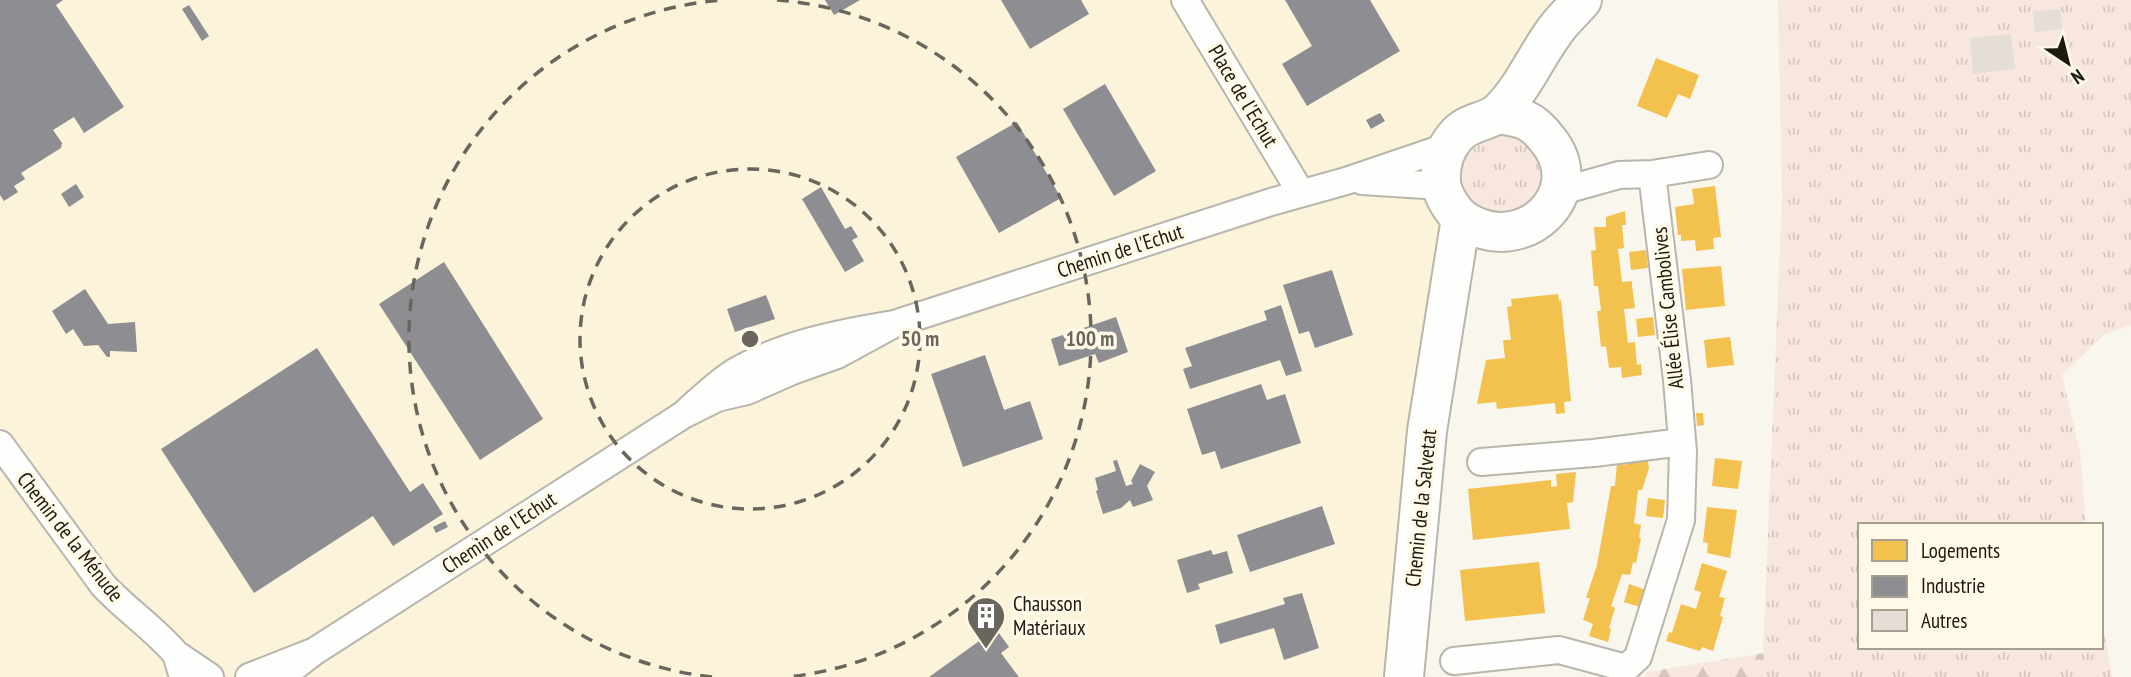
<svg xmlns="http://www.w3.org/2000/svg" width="2131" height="677" font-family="'PT Sans Narrow',sans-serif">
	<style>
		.built { fill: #fcf3db }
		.grass { fill: url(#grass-tufts) }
		.forest { fill: url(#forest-firs) }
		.homes { fill: #f2c14e }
		.industry { fill: #8d8d92 }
		.building { fill: #e4ded6 }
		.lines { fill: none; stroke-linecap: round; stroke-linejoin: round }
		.street-casing { stroke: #b8b5ac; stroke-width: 30 }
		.secondary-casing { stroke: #b8b5ac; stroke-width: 42 }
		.street { stroke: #fefefc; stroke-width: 26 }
		.secondary { stroke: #fefefc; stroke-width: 38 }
		.ring { fill: none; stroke: #6a665d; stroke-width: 3.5; stroke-dasharray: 12 9 }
		.labels { text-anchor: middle; stroke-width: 7; stroke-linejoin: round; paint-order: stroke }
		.street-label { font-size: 21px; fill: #1d190f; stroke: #fff9e7 }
		.poi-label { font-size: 21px; fill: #1d190f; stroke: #fff9e7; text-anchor: start }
		.centre { fill: #6a665d; stroke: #fff9e7; stroke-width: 3.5 }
		.ring-label { font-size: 21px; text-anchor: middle; font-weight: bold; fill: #6a665d; stroke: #fff9e7; stroke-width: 7; stroke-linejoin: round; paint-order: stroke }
	</style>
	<defs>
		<pattern id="grass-tufts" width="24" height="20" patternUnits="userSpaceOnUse" patternTransform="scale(1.75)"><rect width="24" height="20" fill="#f8e7df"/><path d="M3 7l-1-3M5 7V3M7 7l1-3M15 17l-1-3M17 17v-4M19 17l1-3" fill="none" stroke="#d4c6be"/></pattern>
		<pattern id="forest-firs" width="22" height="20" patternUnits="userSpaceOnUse" patternTransform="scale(1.75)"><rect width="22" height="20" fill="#f8e7df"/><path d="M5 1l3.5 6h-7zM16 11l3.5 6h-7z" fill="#d4c6be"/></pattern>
	</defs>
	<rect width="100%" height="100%" fill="#f9f6ed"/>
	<!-- built -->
	<path class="built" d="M 0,0 L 1550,0 L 1449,225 L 1396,677 L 0,677 Z"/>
	<!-- grass -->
	<path class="grass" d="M 1778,0 L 2131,0 L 2131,325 L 2105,334 L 2062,375 L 2080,452 L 2086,525 L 1860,525 L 1860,647 L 2101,647 L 2101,614 L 2112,677 L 1762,677 L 1782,197 Z
		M 1493,132 L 1523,138 C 1547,170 1549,169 1535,208 L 1485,219 L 1457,191 C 1459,152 1459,151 1493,132 Z"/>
	<!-- forest -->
	<path class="forest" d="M 1764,653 L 1762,677 L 1646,677 L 1646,672 Z"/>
	<!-- homes -->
	<path class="homes" d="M 1656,58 L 1699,75 L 1690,99 L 1678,94 L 1667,118 L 1637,106 Z
		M 1715,186 L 1721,237 L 1713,238 L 1714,249 L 1696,251 L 1695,240 L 1681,241 L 1681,235 L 1678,235 L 1675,207 L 1694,204 L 1692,189 Z
		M 1625,211 L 1626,225 L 1622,225 L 1624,248 L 1618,249 L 1622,282 L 1632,281 L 1632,286 L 1635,308 L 1624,309 L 1628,343 L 1635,342 L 1637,365 L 1641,364 L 1642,375 L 1622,378 L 1621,367 L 1609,368 L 1606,346 L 1601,347 L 1597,311 L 1601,311 L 1598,286 L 1594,286 L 1591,251 L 1596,250 L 1594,227 L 1606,227 L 1606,217 Z
		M 1646,250 L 1648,268 L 1631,270 L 1629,252 Z
		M 1721,266 L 1725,306 L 1686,310 L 1682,269 Z
		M 1558,294 L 1559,301 L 1561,300 L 1571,401 L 1564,402 L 1565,413 L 1556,414 L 1555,403 L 1497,409 L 1496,402 L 1477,404 L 1486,360 L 1505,358 L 1503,340 L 1511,340 L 1507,307 L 1512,306 L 1511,299 Z
		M 1653,317 L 1655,335 L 1638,337 L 1636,319 Z
		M 1730,337 L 1734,365 L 1707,368 L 1704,340 Z
		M 1696,413 L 1703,413 L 1704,425 L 1697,426 Z
		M 1646,452 L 1649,468 L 1642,490 L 1638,490 L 1634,523 L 1641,525 L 1639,537 L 1641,538 L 1636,563 L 1633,562 L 1630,575 L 1622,574 L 1611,606 L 1615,608 L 1609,628 L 1611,629 L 1608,642 L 1589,636 L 1593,624 L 1583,620 L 1590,598 L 1586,598 L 1597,565 L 1611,486 L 1615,486 L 1617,463 L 1626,465 L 1627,454 Z
		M 1715,458 L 1742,461 L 1738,489 L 1712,486 Z
		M 1576,472 L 1573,502 L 1567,503 L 1570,529 L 1473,540 L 1468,489 L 1551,480 L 1551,487 L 1557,486 L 1556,474 Z
		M 1648,498 L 1665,500 L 1663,518 L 1646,516 Z
		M 1707,507 L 1737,510 L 1730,558 L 1707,553 L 1708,543 L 1703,542 Z
		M 1539,562 L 1545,613 L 1465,621 L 1460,570 Z
		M 1702,563 L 1727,571 L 1719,597 L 1725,598 L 1720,616 L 1723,617 L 1713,651 L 1702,647 L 1700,651 L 1666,641 L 1669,632 L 1672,633 L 1681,604 L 1696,609 L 1701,592 L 1694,590 Z
		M 1629,584 L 1646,590 L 1640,607 L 1624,602 Z"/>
	<!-- industry -->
	<path class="industry" d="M 0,0 L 63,0 L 56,5 L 124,107 L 84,133 L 74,117 L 53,130 L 62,143 L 61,148 L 21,173 L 25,179 L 14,186 L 18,192 L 4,201 L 0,195 Z
		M 825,0 L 860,0 L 834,15 Z
		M 1001,0 L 1081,0 L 1089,14 L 1030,49 Z
		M 1285,0 L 1370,0 L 1400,51 L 1307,106 L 1282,64 L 1312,46 Z
		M 189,5 L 209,36 L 202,41 L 182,9 Z
		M 1105,84 L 1156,171 L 1114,196 L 1063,109 Z
		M 1380,113 L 1385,121 L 1371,129 L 1366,120 Z
		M 1017,122 L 1061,198 L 999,233 L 956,157 Z
		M 76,184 L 84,197 L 69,207 L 61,194 Z
		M 821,187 L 845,229 L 851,226 L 858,237 L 852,240 L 864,261 L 845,272 L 802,199 Z
		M 444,262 L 543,419 L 480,460 L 379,304 Z
		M 1332,270 L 1353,335 L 1315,348 L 1309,331 L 1299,334 L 1283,285 Z
		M 85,289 L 108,324 L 135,322 L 137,352 L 110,351 L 110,357 L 107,357 L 98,345 L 84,346 L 73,329 L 66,334 L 52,311 Z
		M 766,295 L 775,319 L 735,332 L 727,309 Z
		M 1281,305 L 1302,371 L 1286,376 L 1280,360 L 1190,389 L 1183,369 L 1192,366 L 1185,348 L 1267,320 L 1264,311 Z
		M 1116,317 L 1128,352 L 1099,363 L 1095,354 L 1059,366 L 1051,339 Z
		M 317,348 L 410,492 L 423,483 L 443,514 L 393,546 L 373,516 L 254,593 L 161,449 Z
		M 985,355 L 1004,410 L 1030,401 L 1043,439 L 963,467 L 931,374 Z
		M 1261,384 L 1267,400 L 1285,394 L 1301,443 L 1221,469 L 1215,451 L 1202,455 L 1187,409 Z
		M 1117,460 L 1126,486 L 1133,484 L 1131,481 L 1140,464 L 1155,472 L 1147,486 L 1153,500 L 1133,507 L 1130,500 L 1121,508 L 1103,514 L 1096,491 L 1098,490 L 1095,478 L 1116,471 L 1113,461 Z
		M 1322,506 L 1335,544 L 1250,572 L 1237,535 Z
		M 445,521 L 448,527 L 436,533 L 433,527 Z
		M 1211,550 L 1213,555 L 1227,551 L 1233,573 L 1198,584 L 1200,589 L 1187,593 L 1177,560 Z
		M 1302,593 L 1319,648 L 1284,660 L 1274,628 L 1220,644 L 1215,625 L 1285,604 L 1283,598 Z
		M 996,629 L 1009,647 L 1001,653 L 1019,677 L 929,677 Z"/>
	<!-- building -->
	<path class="building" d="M 2060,9 L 2062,29 L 2035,32 L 2033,11 Z
		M 2011,34 L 2015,69 L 1973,74 L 1970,38 Z"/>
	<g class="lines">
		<!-- street casing -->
		<g class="street-casing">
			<path id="street" d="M 1185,0 L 1301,193
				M 1652,174 L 1709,165
				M 1362,181 L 1441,186
				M 894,324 L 837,355 L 792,371 L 747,391 L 717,398 L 683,415 C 699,400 715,385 733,373 C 782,344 839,333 894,324 L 1271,202 L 1346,181 L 1449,146
				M 0,444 L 103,585 C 126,610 154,628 176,654
				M 1481,462 L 1594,453 L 1682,442
				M 315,651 L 683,415
				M 1454,661 L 1559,650 L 1626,668 L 1638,657 L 1681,520 L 1683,452 L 1677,380 L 1652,174 L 1619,175 L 1558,192
				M 183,677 L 176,654 L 210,677
				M 249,677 L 315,651 L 281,677"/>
		</g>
		<!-- secondary casing -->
		<g class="secondary-casing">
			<path id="secondary" d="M 1497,114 C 1508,116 1523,117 1532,124 C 1538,128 1543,134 1547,139 C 1592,193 1523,258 1465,221 C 1454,214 1442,195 1441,182 C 1440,165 1444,150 1455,137 C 1467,121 1488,123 1500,111 C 1523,88 1535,58 1554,32 C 1562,20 1573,11 1582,0
				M 1404,677 L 1427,431 L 1461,218"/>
		</g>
		<!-- street -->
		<use href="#street" class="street"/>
		<!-- secondary -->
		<use href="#secondary" class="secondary"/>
	</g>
	<!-- distance rings -->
	<g class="ring">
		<circle cx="750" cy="339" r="170"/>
		<path d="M712 677A340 340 0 0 1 723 0M777 0A340 340 0 0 1 788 677"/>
	</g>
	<!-- icons -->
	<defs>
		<g id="building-pin" transform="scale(2.0125)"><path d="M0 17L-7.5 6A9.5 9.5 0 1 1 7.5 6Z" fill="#6a665d" stroke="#fff9e7"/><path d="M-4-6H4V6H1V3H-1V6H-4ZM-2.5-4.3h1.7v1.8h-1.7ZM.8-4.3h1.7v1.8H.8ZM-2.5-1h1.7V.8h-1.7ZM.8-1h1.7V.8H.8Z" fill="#fff"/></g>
	</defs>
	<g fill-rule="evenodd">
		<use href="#building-pin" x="986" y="616"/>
	</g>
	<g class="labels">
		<!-- street labels -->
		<g class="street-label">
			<text transform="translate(1243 96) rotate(59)" y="7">Place de l'Echut</text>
			<text transform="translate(1120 251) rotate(-18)" y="7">Chemin de l'Echut</text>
			<text transform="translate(1668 308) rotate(-96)" y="7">Allée Élise Cambolives</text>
			<text transform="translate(1421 508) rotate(-84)" y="7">Chemin de la Salvetat</text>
			<text transform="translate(499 533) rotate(-33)" y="7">Chemin de l'Echut</text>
			<text transform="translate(70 537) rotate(52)" y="7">Chemin de la Ménude</text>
		</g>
		<!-- poi labels -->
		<g class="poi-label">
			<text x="1013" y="611">Chausson<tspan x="1013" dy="24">Matériaux</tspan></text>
		</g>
	</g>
	<circle cx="750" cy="339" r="10" class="centre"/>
	<g class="ring-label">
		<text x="920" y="346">50 m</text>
		<text x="1090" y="346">100 m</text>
	</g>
	<!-- legend -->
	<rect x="1858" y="523" width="245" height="126" fill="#fff9e7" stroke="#a59f91" stroke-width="2"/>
	<rect x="1872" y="540" width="35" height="21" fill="#f2c14e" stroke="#a59f91" stroke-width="2"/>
	<text x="1921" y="558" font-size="21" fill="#1d190f">Logements</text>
	<rect x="1872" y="576" width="35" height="21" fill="#8d8d92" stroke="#a59f91" stroke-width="2"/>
	<text x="1921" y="593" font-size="21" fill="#1d190f">Industrie</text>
	<rect x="1872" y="610" width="35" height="21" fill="#e4ded6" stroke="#a59f91" stroke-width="2"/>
	<text x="1921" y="628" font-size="21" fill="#1d190f">Autres</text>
	<!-- north arrow -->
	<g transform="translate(2068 63) rotate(145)" stroke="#fff9e7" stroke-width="5" paint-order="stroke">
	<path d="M0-5L12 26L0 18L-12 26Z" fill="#1d190f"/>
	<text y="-10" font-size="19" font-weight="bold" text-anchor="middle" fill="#1d190f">N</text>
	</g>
</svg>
